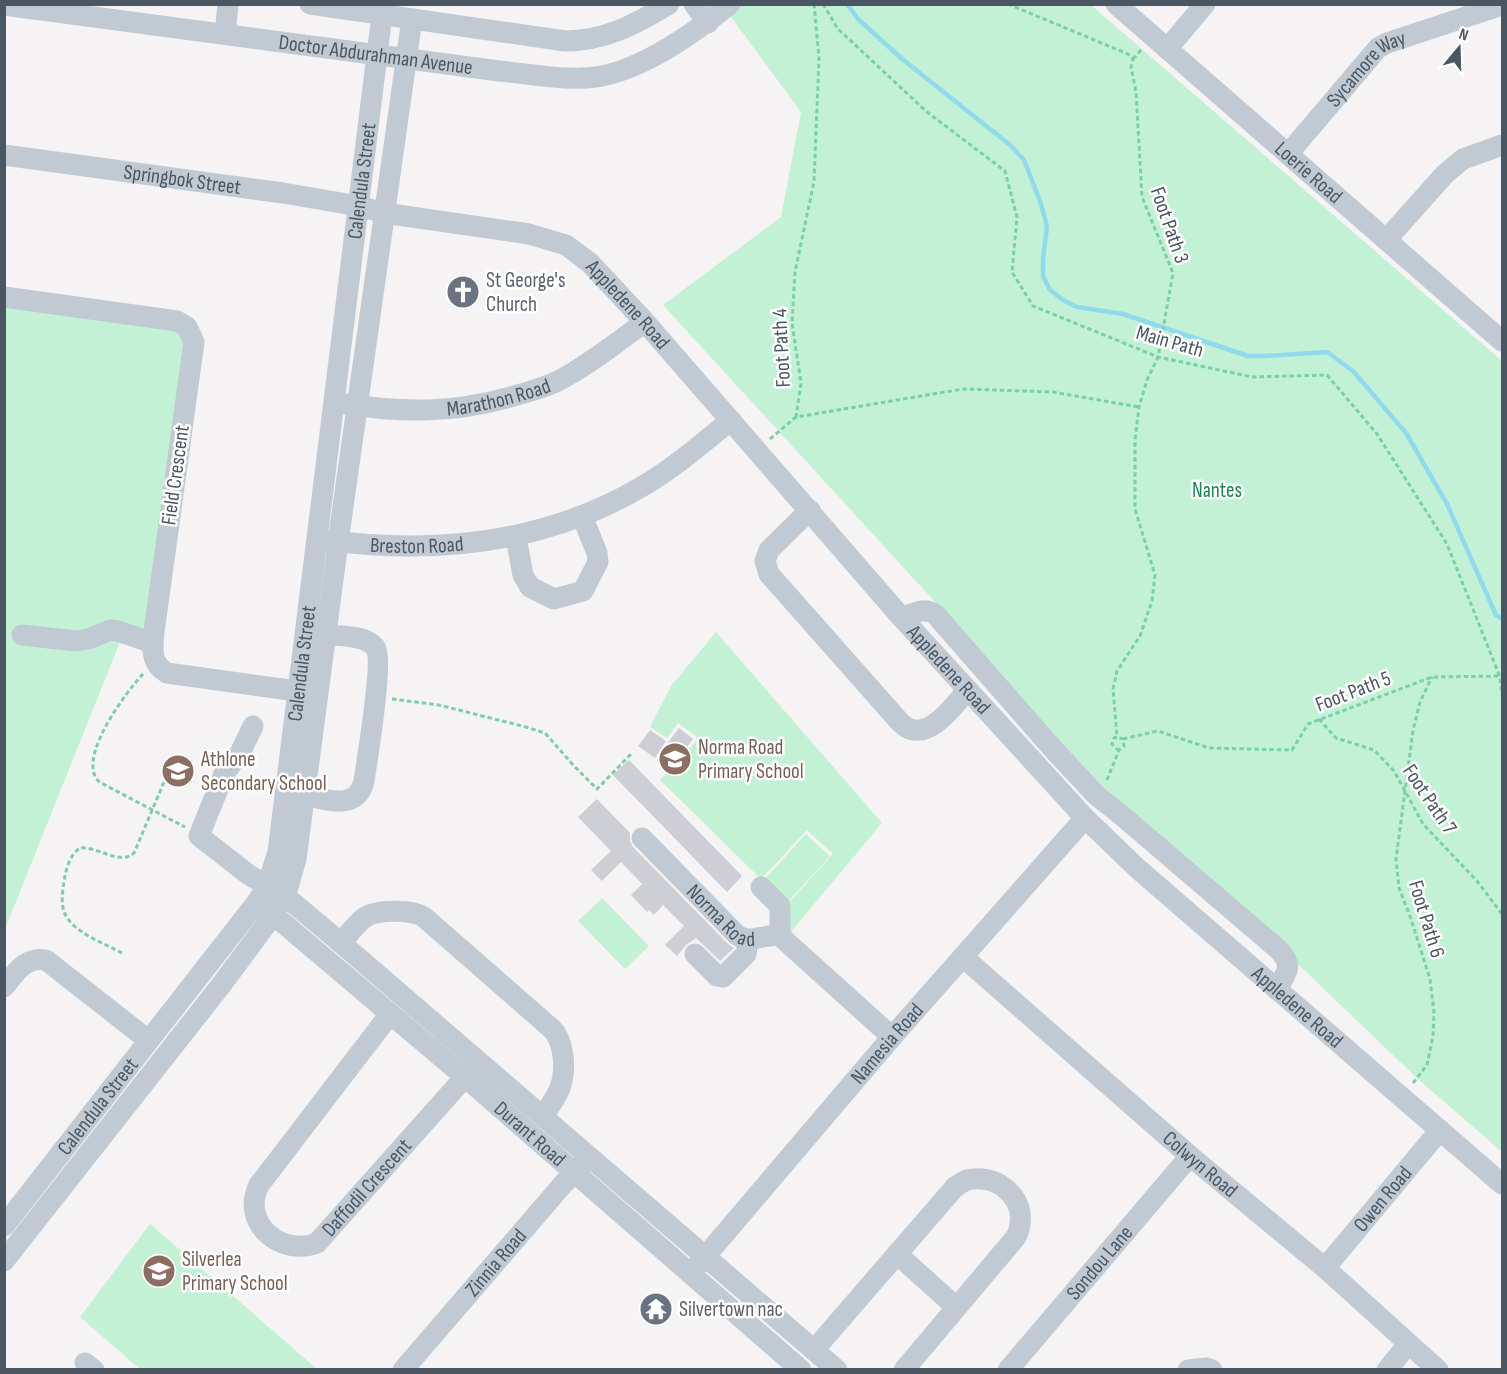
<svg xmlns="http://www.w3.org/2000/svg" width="1507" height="1374" font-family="'Sofia Sans Condensed',sans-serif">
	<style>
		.green { fill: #c3f1d5 }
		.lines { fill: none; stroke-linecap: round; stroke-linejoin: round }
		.stream { stroke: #90daee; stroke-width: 4.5 }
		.building { fill: #cdcfd5 }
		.path { stroke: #7ad0a6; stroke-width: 3; stroke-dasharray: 4.5 3; stroke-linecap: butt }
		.minor { stroke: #c1cad2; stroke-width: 21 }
		.labels { text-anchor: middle; stroke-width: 5; stroke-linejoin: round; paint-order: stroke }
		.street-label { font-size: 21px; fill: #4a5661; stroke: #fff }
		.worship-label { font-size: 21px; fill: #5b616d; stroke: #fff; text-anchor: start }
		.park-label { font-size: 21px; fill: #17864f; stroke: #fff }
		.education-label { font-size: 21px; fill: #785e54; stroke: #fff; text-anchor: start }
	</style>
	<rect width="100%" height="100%" fill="#f5f3f3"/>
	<!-- green -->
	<path class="green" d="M 735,4 L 1091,5 L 1502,361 L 1502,1152 L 1417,1078 L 1282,949 L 1107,794 L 936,603 L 663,305 L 781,217 L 801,112 L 726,10 Z
		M 5,297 L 187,327 L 154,632 L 120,642 L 5,929 Z
		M 716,632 L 882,823 L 790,933 L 785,907 L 833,854 L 807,830 L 761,879 L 660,780 L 696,741 L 696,736 L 678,723 L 667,738 L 650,727 L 671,686 Z
		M 806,834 L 830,856 L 785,905 L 761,883 Z
		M 602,898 L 649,946 L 625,969 L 578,921 Z
		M 150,1224 L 317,1369 L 140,1369 L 80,1317 Z"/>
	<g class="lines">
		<!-- stream -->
		<path class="stream" d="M 847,4 L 858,19 L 901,58 L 1010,145 L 1024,160 L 1040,201 L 1047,226 L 1043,259 L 1043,276 L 1050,290 L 1063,300 L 1077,307 L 1123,314 L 1248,356 L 1265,356 L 1327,352 L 1353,371 L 1406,433 L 1447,504 L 1496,615 L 1502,619"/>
	</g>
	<!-- building -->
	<path class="building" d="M 679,728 L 693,739 L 680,756 L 666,745 Z
		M 650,730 L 666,741 L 655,758 L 638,746 Z
		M 629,760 L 742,876 L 727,892 L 613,775 Z
		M 597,799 L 630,833 L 630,841 L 633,847 L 728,944 L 734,948 L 720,961 L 696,938 L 686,945 L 677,956 L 665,945 L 684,926 L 663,905 L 654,915 L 649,910 L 647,912 L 631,895 L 642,884 L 621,862 L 602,881 L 591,870 L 611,851 L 578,817 Z"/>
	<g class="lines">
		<!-- path -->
		<path class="path" d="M 814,4 L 819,58 L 814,182 L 795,272 L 792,323 L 801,383 L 796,417 L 963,389 L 1053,392 L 1139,407
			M 823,4 L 838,29 L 927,112 L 1005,171 L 1017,217 L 1012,272 L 1033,306 L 1158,357 L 1252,377 L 1327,375 L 1377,434 L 1447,544 L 1500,677 L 1502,695
			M 1008,4 L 1128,54 L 1133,59 L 1131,67 L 1136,92 L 1142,197 L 1173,273 L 1158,357 L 1147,380 L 1139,407 L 1135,440 L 1135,509 L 1155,575 L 1152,601 L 1140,636 L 1117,671 L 1113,689 L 1117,737
			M 1133,59 L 1142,49
			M 770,439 L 796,417
			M 143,674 C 126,692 83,750 95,776 C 97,781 101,783 105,785 L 185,827
			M 392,699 L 439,705 L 526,727 L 545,733 L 574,766 L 597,789 L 631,754
			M 1319,719 L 1336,738 L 1374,750 L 1394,771 L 1423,824 L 1477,881 L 1502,914
			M 1117,737 L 1114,738 L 1112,744 L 1118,750
			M 1123,739 L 1158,731 L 1209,748 L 1292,750 L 1308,724 L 1432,677 L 1502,676
			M 1107,780 L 1119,750 L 1124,746 L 1123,739 L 1117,737
			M 122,953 C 104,943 74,933 65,914 C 60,903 63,888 65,876 C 67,866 71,854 80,848 C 98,846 120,866 134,853 L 175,756
			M 1413,1083 L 1427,1065 L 1433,1036 L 1434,1012 L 1430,979 L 1410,916 L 1399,888 L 1396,859 L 1413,730 L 1420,702 L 1432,677"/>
		<!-- minor -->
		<g class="minor">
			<path d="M 310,4 L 565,41 C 605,41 636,24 669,4"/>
			<path d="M 694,4 L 708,23"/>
			<path id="s1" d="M 1116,4 L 1502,341"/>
			<path id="s2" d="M 4,5 L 499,71 C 531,74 565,81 596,77 C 643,70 694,33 730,4"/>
			<path d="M 225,34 L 228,4"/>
			<path d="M 1167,49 L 1205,4"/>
			<path id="s3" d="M 1288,154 L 1378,48 L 1387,43 L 1502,5"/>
			<path id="s4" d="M 4,155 L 283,193 L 359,206 L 384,213 L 529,234 L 566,245 L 590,263 L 645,322 L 902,618 L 1085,818 L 1137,868 L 1502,1184"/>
			<path d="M 1387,239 L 1445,174 L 1463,159 L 1502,145"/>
			<path d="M 4,297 L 177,321 L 187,327 L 194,342 L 154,632 C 152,650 151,664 167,673 L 297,691"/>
			<path id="s5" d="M 346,404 C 404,413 453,413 510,397 C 525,393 543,388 558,381 C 589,365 617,342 645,322"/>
			<path d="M 810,510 L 769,550 L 765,561 L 769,574 L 899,721 C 902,724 906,728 910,729 C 933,737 954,704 968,690"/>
			<path d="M 516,537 L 523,575 L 530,587 L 554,599 L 583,591 L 598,562 L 597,553 L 582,516"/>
			<path id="s6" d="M 324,540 C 435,555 545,544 643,486 C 675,467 703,443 731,420"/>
			<path d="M 902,618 C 914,613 924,607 935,614 L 1054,750 L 1097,796 L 1120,814 L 1279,950 C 1294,966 1287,973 1276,989"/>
			<path d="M 22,635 L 76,641 L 88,639 L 111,630 L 118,631 L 153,643"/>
			<path d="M 253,726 L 240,753 L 224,774 L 199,836 L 249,875 L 285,896 L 341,943 L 837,1370"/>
			<path d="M 305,795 C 326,800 357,811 364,781 C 367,760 384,659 375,647 C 365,635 340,636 326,635"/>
			<path id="s7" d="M 642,838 L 737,935 C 751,945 764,933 780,936 L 892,1037"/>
			<path d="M 761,887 L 780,906 L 780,936"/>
			<path id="s8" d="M 263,906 L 465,1077 L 801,1370"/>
			<path d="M 341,943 C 348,935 356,924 364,918 C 376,909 414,909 425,918 L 552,1029 C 565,1042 566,1071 560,1088 C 556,1098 549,1107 543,1116"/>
			<path d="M 695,954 L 717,976 L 723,977 L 746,954 L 748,941"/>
			<path id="s9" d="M 963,957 L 1190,1156 L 1325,1268 L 1438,1370"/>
			<path d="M 4,987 C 16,972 26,956 46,960 L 148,1040"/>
			<path id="s10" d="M 390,1014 L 259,1185 C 240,1223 281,1257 317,1243 L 465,1077"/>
			<path id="s11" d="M 4,1226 L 257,902 L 267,887 L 278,852 L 382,15"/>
			<path d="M 897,1254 L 956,1307"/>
			<path d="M 4,1261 L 222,984 L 274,914 L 287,891 L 296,859 L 338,542 L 412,19"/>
			<path id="s12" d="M 698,1265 L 892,1037 L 1085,818"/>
			<path id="s13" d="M 1325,1268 L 1440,1130"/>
			<path d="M 814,1350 L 955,1187 C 959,1185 963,1181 967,1180 C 994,1173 1024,1195 1020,1223 C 1020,1228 1018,1233 1016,1237 L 904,1370"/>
			<path d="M 85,1363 L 94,1370"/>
			<path id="s14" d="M 403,1370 L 564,1183 L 584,1163"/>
			<path id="s15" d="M 1008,1370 L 1190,1156"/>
			<path d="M 1188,1370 L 1207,1368 L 1212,1370"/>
			<path d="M 1387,1370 L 1408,1344"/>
		</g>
	</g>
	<!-- icons -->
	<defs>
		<g id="church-disc" transform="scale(1.725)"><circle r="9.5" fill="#6b7280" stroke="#fff"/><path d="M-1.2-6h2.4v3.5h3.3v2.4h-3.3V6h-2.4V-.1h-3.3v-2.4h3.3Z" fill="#fff"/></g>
		<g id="school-disc" transform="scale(1.725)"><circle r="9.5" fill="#8d6e63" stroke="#fff"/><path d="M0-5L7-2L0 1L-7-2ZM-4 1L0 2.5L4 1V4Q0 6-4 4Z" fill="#fff"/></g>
		<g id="temple-disc" transform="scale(1.725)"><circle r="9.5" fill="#6b7280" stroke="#fff"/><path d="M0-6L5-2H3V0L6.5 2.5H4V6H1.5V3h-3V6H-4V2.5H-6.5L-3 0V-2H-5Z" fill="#fff"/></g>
	</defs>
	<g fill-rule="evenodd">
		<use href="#church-disc" x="463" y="292"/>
		<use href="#school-disc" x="675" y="759"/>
		<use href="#school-disc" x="178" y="771"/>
		<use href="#school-disc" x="159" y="1271"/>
		<use href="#temple-disc" x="656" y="1309"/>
	</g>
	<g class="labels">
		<!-- street labels -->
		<g class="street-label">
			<text dy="7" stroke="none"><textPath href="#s2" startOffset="375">Doctor Abdurahman Avenue</textPath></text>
			<text dy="7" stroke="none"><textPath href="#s3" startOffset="117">Sycamore Way</textPath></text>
			<text dy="7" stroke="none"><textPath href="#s1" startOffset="256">Loerie Road</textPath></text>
			<text dy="7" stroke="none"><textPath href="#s4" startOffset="180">Springbok Street</textPath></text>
			<text dy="7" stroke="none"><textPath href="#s11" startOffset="1142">Calendula Street</textPath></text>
			<text transform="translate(1170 225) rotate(71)" y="7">Foot Path 3</text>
			<text dy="7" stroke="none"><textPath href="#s4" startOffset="656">Appledene Road</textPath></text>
			<text transform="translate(1170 341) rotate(16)" y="7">Main Path</text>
			<text transform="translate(781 348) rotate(-93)" y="7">Foot Path 4</text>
			<text dy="7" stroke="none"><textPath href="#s5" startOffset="154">Marathon Road</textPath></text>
			<text transform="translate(175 475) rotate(-82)" y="7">Field Crescent</text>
			<text dy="7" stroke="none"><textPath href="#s6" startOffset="93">Breston Road</textPath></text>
			<text dy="7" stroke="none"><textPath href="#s11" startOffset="656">Calendula Street</textPath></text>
			<text dy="7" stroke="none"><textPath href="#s4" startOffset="1142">Appledene Road</textPath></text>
			<text transform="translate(1353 691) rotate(-21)" y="7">Foot Path 5</text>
			<text transform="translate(1430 799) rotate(56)" y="7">Foot Path 7</text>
			<text dy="7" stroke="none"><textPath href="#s7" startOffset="112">Norma Road</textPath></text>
			<text transform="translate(1427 919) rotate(73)" y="7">Foot Path 6</text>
			<text dy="7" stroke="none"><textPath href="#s4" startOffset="1628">Appledene Road</textPath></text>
			<text dy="7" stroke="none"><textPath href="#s12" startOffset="291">Namesia Road</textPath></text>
			<text dy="7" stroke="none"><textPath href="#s11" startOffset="152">Calendula Street</textPath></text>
			<text dy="7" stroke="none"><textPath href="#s8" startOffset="351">Durant Road</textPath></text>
			<text dy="7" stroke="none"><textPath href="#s9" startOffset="315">Colwyn Road</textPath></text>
			<text dy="7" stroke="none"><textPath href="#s10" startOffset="396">Daffodil Crescent</textPath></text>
			<text dy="7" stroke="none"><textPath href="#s13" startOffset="90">Owen Road</textPath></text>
			<text dy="7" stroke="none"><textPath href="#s14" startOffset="142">Zinnia Road</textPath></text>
			<text dy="7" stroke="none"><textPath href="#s15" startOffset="141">Sondou Lane</textPath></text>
		</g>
		<!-- worship labels -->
		<g class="worship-label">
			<text x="486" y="287">St George's<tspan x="486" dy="24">Church</tspan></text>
			<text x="679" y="1316">Silvertown nac</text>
		</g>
		<!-- park labels -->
		<g class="park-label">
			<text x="1217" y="497">Nantes</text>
		</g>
		<!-- education labels -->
		<g class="education-label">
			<text x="698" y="754">Norma Road<tspan x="698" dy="24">Primary School</tspan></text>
			<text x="201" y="766">Athlone<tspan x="201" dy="24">Secondary School</tspan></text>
			<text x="182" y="1266">Silverlea<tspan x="182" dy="24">Primary School</tspan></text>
		</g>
	</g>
	<!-- border -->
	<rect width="1507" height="1374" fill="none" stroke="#4a5661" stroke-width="12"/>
	<!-- north arrow -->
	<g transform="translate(1459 48) rotate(19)" stroke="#ffffff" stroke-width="4.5" paint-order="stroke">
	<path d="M0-4.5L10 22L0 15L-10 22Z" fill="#4a5661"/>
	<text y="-9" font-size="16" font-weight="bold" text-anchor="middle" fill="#4a5661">N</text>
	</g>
</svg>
